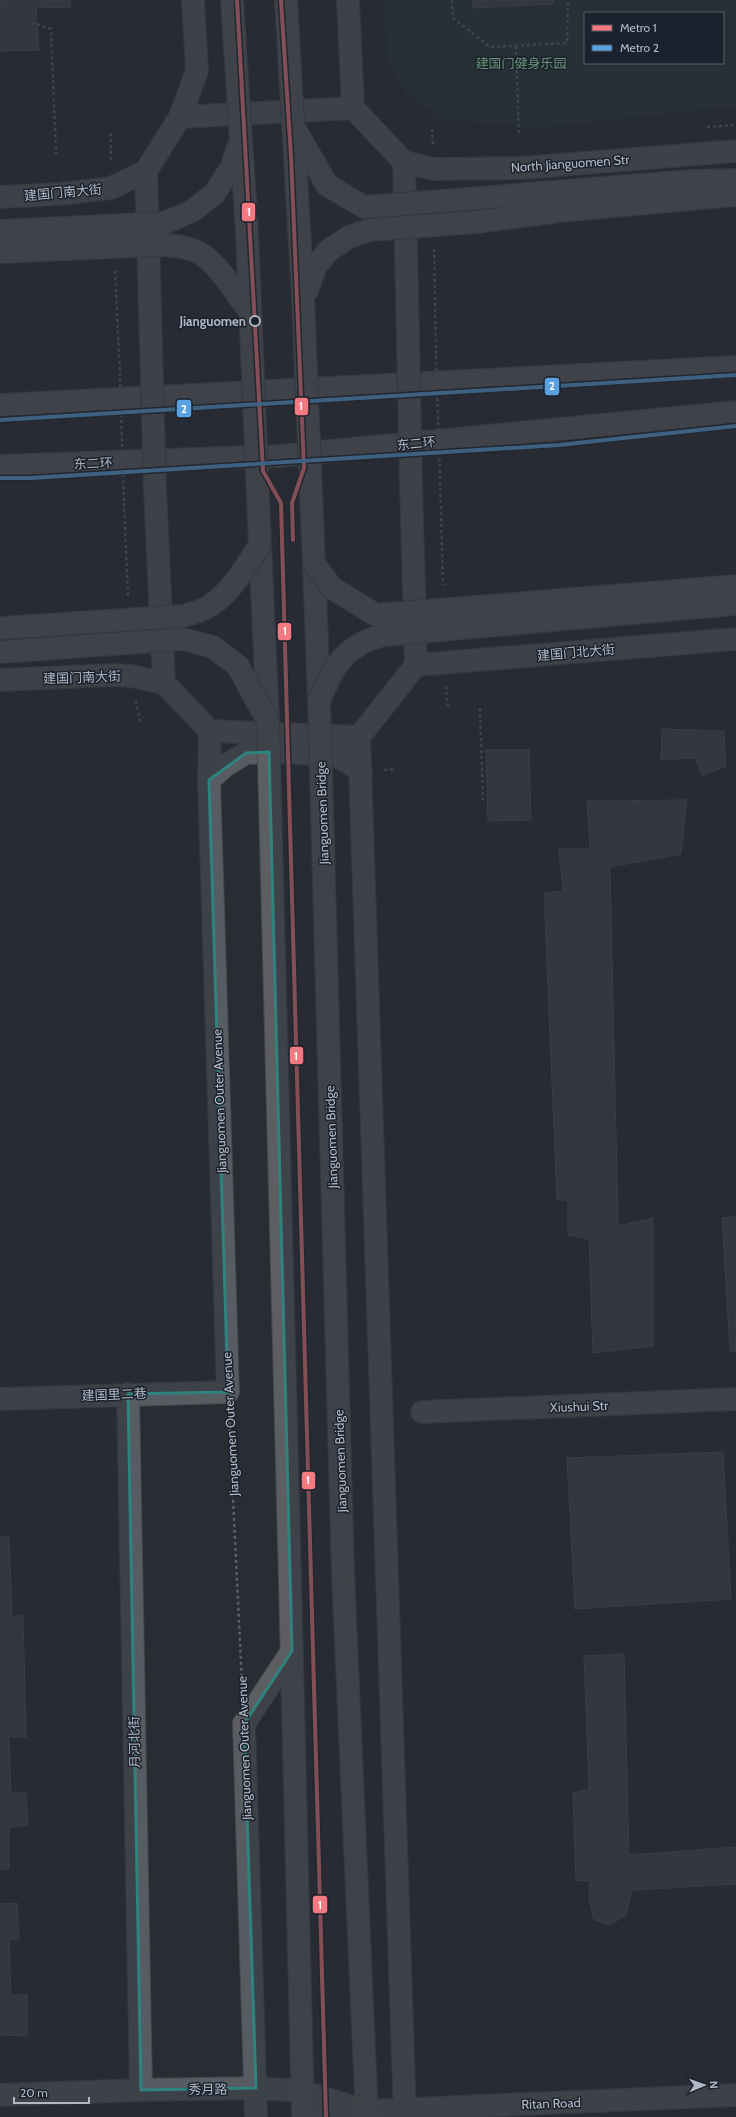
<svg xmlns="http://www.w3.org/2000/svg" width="736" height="2117" font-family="Cabin,'Noto Sans SC',sans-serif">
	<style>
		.green { fill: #263639; fill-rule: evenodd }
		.building { fill: #42464c; stroke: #4f535b }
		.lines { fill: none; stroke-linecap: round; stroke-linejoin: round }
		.minor-casing { stroke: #44474c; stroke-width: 24 }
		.highway-casing { stroke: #44484f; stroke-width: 24 }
		.path { stroke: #5b5f66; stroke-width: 2.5; stroke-dasharray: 3 3; stroke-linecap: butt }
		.minor { stroke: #575b62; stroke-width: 22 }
		.highway { stroke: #5c5e62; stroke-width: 22 }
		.minor-bridge-casing { stroke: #44474c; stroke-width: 24; stroke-linecap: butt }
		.highway-bridge-casing { stroke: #44484f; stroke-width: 24; stroke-linecap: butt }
		.path-bridge { stroke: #5b5f66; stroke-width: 2.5; stroke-dasharray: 3 3; stroke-linecap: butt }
		.minor-bridge { stroke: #575b62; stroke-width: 22 }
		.highway-bridge { stroke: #5c5e62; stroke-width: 22 }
		.metro-1-casing { stroke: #1b222d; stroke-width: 7 }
		.metro-2-casing { stroke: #1b222d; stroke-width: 7 }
		.metro-1 { stroke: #f47981; stroke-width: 4 }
		.metro-2 { stroke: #5aa1e1; stroke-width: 4 }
		.marked { fill: none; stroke: #2f837f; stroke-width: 3; stroke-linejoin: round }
		.stop-dot { fill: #1b222d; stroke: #b1b8c5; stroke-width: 2 }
		.labels { text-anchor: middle; stroke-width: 3; stroke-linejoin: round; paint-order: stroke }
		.park-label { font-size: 13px; fill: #699476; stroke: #1b222d }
		.street-label { font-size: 13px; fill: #b1b8c5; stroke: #1b222d }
		.stop-label { font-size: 13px; font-weight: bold; fill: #b1b8c5; stroke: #1b222d; text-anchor: end }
		.line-badge { stroke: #1b222d; stroke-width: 1.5 }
		.badge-label { font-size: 11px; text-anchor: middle; font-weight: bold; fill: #fff }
	</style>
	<rect width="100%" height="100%" fill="#282c33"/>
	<!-- green -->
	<path class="green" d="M 384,0 L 736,0 L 736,106 L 539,128 L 442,119 L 406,93 L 387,61 ZM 585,13 L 723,13 L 723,63 L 585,63 Z"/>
	<!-- building -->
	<path class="building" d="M 0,0 L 70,0 L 71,7 L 36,8 L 39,50 L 0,51 Z
		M 472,0 L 553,0 L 553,4 L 473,8 Z
		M 662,729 L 724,731 L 726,766 L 702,776 L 695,758 L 661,760 Z
		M 486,750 L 529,750 L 531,820 L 488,821 Z
		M 687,800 L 681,854 L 610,867 L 618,1226 L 653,1218 L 653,1346 L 593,1353 L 589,1239 L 568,1235 L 568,1200 L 557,1200 L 544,893 L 563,891 L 559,849 L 590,848 L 587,801 Z
		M 736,1216 L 736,1351 L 730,1351 L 722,1218 Z
		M 723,1452 L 731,1599 L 575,1609 L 567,1458 Z
		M 0,1537 L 9,1537 L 12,1616 L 23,1616 L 26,1737 L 9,1737 L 11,1793 L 26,1793 L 28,1825 L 9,1827 L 9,1869 L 0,1870 Z
		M 624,1654 L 629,1855 L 736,1847 L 736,1884 L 632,1890 L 626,1915 L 610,1925 L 594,1920 L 589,1899 L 590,1880 L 576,1881 L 573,1793 L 589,1789 L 584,1656 Z
		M 17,1903 L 19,1939 L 9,1940 L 11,1996 L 27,1994 L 27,2036 L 0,2035 L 0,1904 Z"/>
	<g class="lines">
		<!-- minor casing -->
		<g class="minor-casing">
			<path id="minor" d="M 348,0 L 353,108 L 404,162 L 408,340
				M 180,117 L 353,108
				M 404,162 L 434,169 L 521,168 L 736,151
				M 0,197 L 59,194 L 111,188 L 146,171
				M 152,380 L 146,171 L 180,117 L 197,71 L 193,0
				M 155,490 L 164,683 L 210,731 L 359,737
				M 416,665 L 736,639
				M 0,680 L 114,675 L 131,676 L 164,683
				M 359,737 L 405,2117
				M 359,737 L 416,665 L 411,483
				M 209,780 L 226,765 L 246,753 L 286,752 L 339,757 L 361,771
				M 128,1394 L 141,2090
				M 0,1399 L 228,1392 L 209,780 L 210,731
				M 422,1412 L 736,1399
				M 244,1724 L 256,2117
				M 0,2095 L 141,2090 L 256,2088 L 301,2091 L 360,2109
				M 320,2117 L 366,2111 L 736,2095"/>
		</g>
		<!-- highway casing -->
		<g class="highway-casing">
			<path id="highway" d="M 0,405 L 736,367
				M 0,466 L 279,456 L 736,412
				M 260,545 L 268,722
				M 314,564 L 319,700
				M 343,1574 L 367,2117
				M 290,1582 L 303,2117
				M 244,1724 L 292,1651"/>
		</g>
		<!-- path -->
		<path class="path" d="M 452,0 L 453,18 L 490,47 L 567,43 L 568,0
			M 31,24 L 37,24 L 51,29 L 56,154
			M 516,46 L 519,135
			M 707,127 L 736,125
			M 432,129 L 433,144
			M 111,133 L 111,162
			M 434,249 L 436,356
			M 115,271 L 120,376
			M 440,476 L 443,585
			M 124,503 L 128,597
			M 446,686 L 448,710
			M 136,701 L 140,722
			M 480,708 L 483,800
			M 384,770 L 395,769
			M 229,1416 L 242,1683"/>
		<!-- minor -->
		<use href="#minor" class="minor"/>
		<!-- highway -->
		<use href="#highway" class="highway"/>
		<!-- minor-bridge casing -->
		<g class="minor-bridge-casing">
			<path id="minor-bridge" d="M 408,340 L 411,483
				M 152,380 L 155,490"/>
		</g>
		<!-- highway-bridge casing -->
		<g class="highway-bridge-casing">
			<path id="highway-bridge" d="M 286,0 L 303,299 L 314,564 L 332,588 L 376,615 L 736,586
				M 296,131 L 327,185 L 364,207 L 692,181 L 736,180
				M 0,231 L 164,223 L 192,211 L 214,194 L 231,168 L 239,145
				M 0,252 L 156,245 C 172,245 191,246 204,256 C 221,268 237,295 250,312
				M 306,293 L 316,266 L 328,251 L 349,237 L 369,230 L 478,222 L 559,211 L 736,195
				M 0,628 L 183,616 C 190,614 197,612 204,609 C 229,597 245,567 260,545 L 247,233 L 232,0
				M 0,652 L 183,639 L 213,647 L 238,666 L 268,722 L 290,1582
				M 343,1574 L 319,700 C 336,664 343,646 384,635 L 736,604"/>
		</g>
		<!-- path-bridge -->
		<path class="path-bridge" d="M 436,356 L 440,476
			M 120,378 L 124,503"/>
		<!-- minor-bridge -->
		<use href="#minor-bridge" class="minor-bridge"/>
		<!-- highway-bridge -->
		<use href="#highway-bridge" class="highway-bridge"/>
		<!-- metro-1 casing -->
		<g class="metro-1-casing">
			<path id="metro-1" d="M 237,0 L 263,471 L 281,503 L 326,2117
				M 281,0 L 291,156 L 304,468 L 292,503 L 293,540"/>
		</g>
		<!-- metro-2 casing -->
		<g class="metro-2-casing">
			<path id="metro-2" d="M 0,420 L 736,375
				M 0,478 L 31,478 L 559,445 L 736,426"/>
		</g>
		<!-- metro-1 -->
		<use href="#metro-1" class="metro-1"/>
		<!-- metro-2 -->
		<use href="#metro-2" class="metro-2"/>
	</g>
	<!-- marked area -->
	<path d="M0 0H736V2117H0ZM 269,752 L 292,1651 L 244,1724 L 256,2088 L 141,2090 L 128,1394 L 228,1392 L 209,780 L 246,753 Z" fill="#282c33" fill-opacity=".55" fill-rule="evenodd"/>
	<path class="marked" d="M 269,752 L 292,1651 L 244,1724 L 256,2088 L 141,2090 L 128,1394 L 228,1392 L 209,780 L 246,753 Z"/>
	<!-- markers -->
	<circle class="stop-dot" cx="255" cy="321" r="5"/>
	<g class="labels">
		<!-- park labels -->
		<g class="park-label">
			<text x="521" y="68">建国门健身乐园</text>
		</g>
		<!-- street labels -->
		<g class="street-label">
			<text transform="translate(570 163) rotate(-4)" y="5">North Jianguomen Str</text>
			<text transform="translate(63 192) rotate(-5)" y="5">建国门南大街</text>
			<text transform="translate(416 443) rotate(-6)" y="5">东二环</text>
			<text transform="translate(93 463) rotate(-2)" y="5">东二环</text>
			<text transform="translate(576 652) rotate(-5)" y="5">建国门北大街</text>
			<text transform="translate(82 677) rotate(-2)" y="5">建国门南大街</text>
			<text transform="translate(322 813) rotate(-92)" y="5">Jianguomen Bridge</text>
			<text transform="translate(219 1101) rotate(-92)" y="5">Jianguomen Outer Avenue</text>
			<text transform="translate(331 1137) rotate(-92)" y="5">Jianguomen Bridge</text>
			<text transform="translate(114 1394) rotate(-2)" y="5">建国里二巷</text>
			<text transform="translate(579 1406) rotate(-2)" y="5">Xiushui Str</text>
			<text transform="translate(230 1424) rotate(-93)" y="5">Jianguomen Outer Avenue</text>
			<text transform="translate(340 1461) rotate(-92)" y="5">Jianguomen Bridge</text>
			<text transform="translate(134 1742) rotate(-91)" y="5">月河北街</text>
			<text transform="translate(244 1748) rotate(-92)" y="5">Jianguomen Outer Avenue</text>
			<text transform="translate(208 2089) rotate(-1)" y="5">秀月路</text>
			<text transform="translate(551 2103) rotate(-2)" y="5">Ritan Road</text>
		</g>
		<!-- stop labels -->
		<g class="stop-label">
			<text x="246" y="326">Jianguomen</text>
		</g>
	</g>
	<g class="line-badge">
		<rect x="241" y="202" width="15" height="20" rx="4" fill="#f47981"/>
		<rect x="544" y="377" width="16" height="19" rx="4" fill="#5aa1e1"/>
		<rect x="294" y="397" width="15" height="19" rx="4" fill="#f47981"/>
		<rect x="176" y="399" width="16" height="19" rx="4" fill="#5aa1e1"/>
		<rect x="277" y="622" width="15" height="19" rx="4" fill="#f47981"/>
		<rect x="289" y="1046" width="15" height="19" rx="4" fill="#f47981"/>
		<rect x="301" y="1471" width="15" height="19" rx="4" fill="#f47981"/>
		<rect x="312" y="1895" width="16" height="19" rx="4" fill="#f47981"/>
	</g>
	<g class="badge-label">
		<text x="249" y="216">1</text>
		<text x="552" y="390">2</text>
		<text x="301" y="410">1</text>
		<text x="184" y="413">2</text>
		<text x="285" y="635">1</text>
		<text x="296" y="1060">1</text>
		<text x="308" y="1484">1</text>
		<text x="320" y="1909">1</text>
	</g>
	<!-- legend -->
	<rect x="584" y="12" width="140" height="52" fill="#1b222d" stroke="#575e6a"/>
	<rect x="592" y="25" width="20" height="6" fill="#f47981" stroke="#575e6a"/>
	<text x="620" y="32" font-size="12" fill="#b1b8c5">Metro 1</text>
	<rect x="592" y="45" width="20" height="6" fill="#5aa1e1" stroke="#575e6a"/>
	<text x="620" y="52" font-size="12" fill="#b1b8c5">Metro 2</text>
	<!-- north arrow -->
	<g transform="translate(704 2085) rotate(88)" stroke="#1b222d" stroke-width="3" paint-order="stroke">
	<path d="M0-3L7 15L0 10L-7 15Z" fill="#b1b8c5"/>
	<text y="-6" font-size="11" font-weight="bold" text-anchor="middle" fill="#b1b8c5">N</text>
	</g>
	<!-- scale -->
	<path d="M14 2097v6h75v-6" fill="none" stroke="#b1b8c5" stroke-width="2"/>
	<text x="20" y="2097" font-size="12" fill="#b1b8c5" stroke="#1b222d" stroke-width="3" paint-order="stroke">20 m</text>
</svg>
